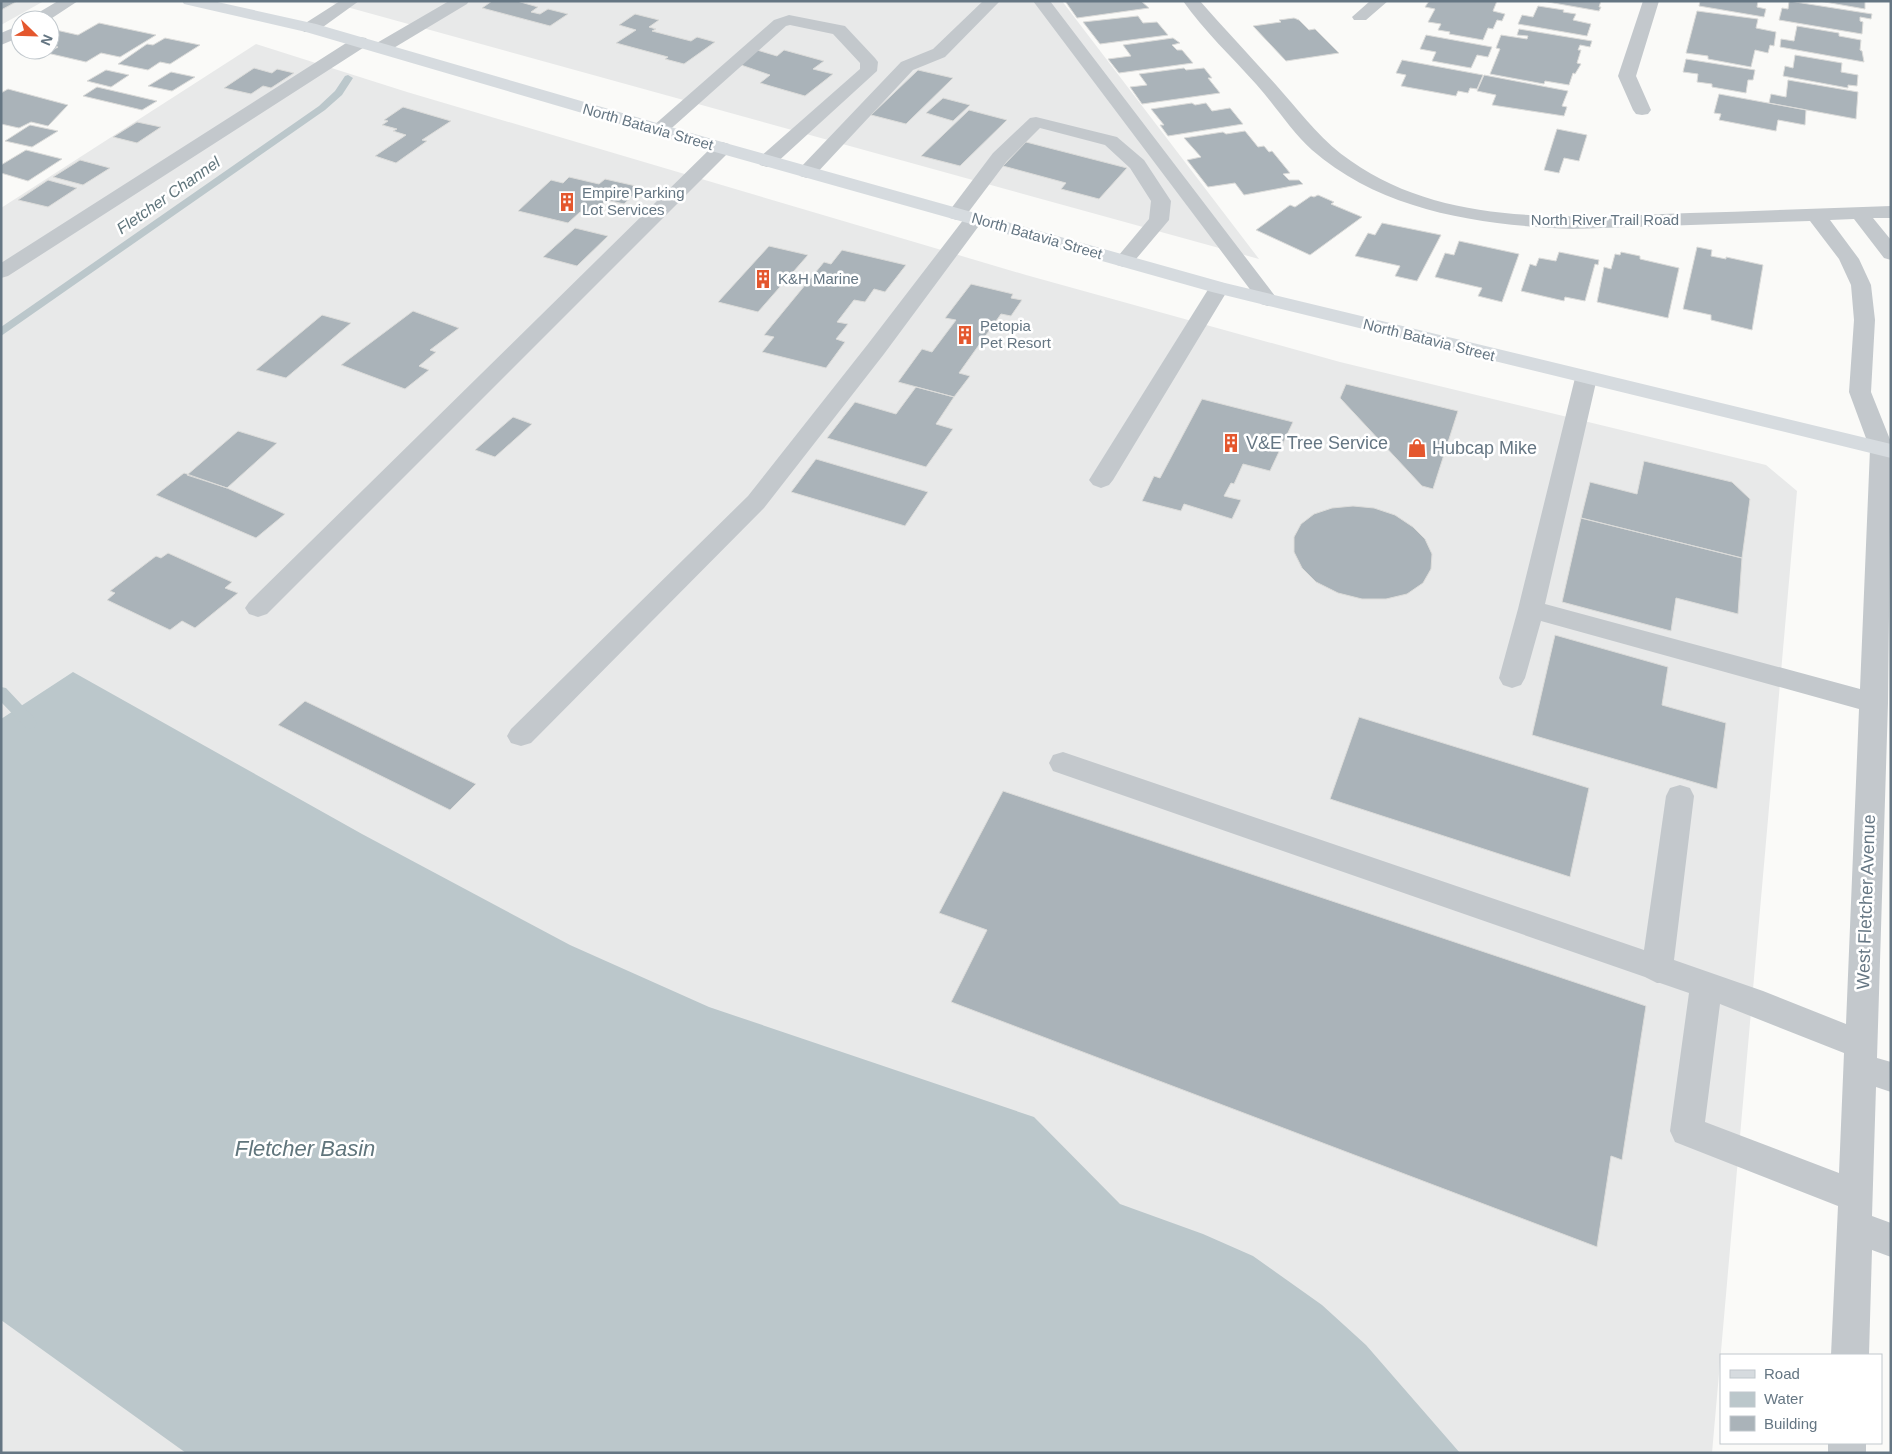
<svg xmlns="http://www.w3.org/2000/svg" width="1892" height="1454" font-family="Arial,sans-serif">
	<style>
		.built { fill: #e8e9e9 }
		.water { fill: #bbc7cb }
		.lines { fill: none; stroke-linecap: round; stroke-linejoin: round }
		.stream { fill: #bbc7cb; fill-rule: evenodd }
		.building { fill: #aab3b9; stroke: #dcdcda }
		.minor { fill: #c3c8cc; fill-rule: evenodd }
		.major { fill: #d6dbdf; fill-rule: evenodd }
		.labels { text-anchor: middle; stroke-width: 5; stroke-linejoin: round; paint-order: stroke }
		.far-street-label { font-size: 15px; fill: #657683; stroke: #fff }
		.far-poi-label { font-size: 15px; fill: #657683; stroke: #fff; text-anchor: start }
		.far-water-label { font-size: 16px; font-style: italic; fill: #60757c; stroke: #fff }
		.poi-label { font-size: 18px; fill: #657683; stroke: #fff; text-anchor: start }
		.street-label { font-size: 18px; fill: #657683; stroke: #fff }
		.near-water-label { font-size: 22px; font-style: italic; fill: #60757c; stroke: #fff }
	</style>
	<rect width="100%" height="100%" fill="#fafaf8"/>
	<!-- built -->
	<path class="built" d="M 1,1 L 44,1 L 1,25 Z
		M 325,1 L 1062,1 L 1259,259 Z
		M 256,44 L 407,92 L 1026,275 L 1340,362 L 1766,465 L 1797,491 L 1712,1453 L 1,1453 L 1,208 Z"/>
	<!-- water -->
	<path class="water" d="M 73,672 L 362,834 L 570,945 L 709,1007 L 1034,1117 L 1120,1204 L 1203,1234 L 1253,1256 L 1322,1305 L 1366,1345 L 1460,1453 L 186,1453 L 1,1320 L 1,719 Z"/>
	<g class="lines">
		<!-- stream -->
		<path class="stream" d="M 348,75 L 353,78 L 342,95 L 325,110 L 1,336 L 1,327 L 319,106 L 335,91 L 345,76 Z
			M 1,687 L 6,688 L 35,719 L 37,723 L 35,727 L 30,729 L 25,727 L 1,702 Z"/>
	</g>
	<!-- building -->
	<path class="building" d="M 1,1 L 12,1 L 16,2 L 1,10 Z
		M 492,1 L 517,1 L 538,7 L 531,12 L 540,14 L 548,9 L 568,14 L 550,26 L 482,8 Z
		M 1065,1 L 1141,1 L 1149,8 L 1077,18 Z
		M 1429,1 L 1497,1 L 1493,11 L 1505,14 L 1502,21 L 1497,20 L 1493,29 L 1488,28 L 1483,40 L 1449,34 L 1450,32 L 1438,30 L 1441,24 L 1428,22 L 1435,9 L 1425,7 Z
		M 1542,1 L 1601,1 L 1599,7 L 1601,7 L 1599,11 Z
		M 1700,1 L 1758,1 L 1757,7 L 1766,9 L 1764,17 L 1699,6 Z
		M 1789,1 L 1872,14 L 1871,19 L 1860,17 L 1860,21 L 1863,22 L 1862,34 L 1779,20 L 1782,8 L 1788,9 Z
		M 1819,1 L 1865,1 L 1865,9 Z
		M 1538,6 L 1564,10 L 1563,12 L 1576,14 L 1573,20 L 1591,24 L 1587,36 L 1518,24 L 1522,15 L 1533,17 Z
		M 1697,11 L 1758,19 L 1756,28 L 1776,32 L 1774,46 L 1770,45 L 1768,53 L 1755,50 L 1751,67 L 1708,59 L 1708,56 L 1686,53 Z
		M 635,14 L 659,20 L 649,27 L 656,29 L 652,31 L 691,41 L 697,37 L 715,42 L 684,64 L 665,59 L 668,57 L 616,43 L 636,30 L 619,25 Z
		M 1138,16 L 1143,23 L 1157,22 L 1168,35 L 1100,44 L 1083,22 Z
		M 1294,18 L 1299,20 L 1309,30 L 1315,29 L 1339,53 L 1286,61 L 1253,26 L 1281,22 L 1279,20 Z
		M 99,23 L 156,35 L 120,57 L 101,53 L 86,62 L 47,53 L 58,47 L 50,45 L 50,34 L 56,30 L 78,35 Z
		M 1797,26 L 1839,33 L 1839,36 L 1861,40 L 1860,50 L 1862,51 L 1864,62 L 1780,47 L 1781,39 L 1794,41 Z
		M 1519,29 L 1592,41 L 1590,47 L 1580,45 L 1578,50 L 1581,50 L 1577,63 L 1581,64 L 1575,74 L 1573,73 L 1569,85 L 1545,81 L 1544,84 L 1490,74 L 1500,49 L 1496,48 L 1501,35 L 1527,39 L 1528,36 L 1517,35 Z
		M 1426,35 L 1492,47 L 1488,57 L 1477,55 L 1471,68 L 1432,61 L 1436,52 L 1420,49 Z
		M 165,38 L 200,45 L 170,64 L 160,62 L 148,70 L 118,64 L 147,44 L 153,45 Z
		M 1173,38 L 1180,43 L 1172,45 L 1177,50 L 1182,50 L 1193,63 L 1119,73 L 1108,59 L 1131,56 L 1123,45 Z
		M 757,50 L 777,56 L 784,50 L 824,61 L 813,69 L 833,74 L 805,96 L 784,90 L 760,83 L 770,75 L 738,64 Z
		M 1795,55 L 1842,63 L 1841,72 L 1858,75 L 1857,86 L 1848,85 L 1848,88 L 1783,76 L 1785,66 L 1793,68 Z
		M 1686,59 L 1755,70 L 1753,80 L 1748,80 L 1746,93 L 1712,87 L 1712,84 L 1697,82 L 1698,74 L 1683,72 Z
		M 1402,60 L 1483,75 L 1477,89 L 1470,88 L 1468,93 L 1458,91 L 1456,96 L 1401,86 L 1406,75 L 1396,73 Z
		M 254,68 L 272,73 L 277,69 L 294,73 L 271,88 L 263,86 L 251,94 L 224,88 Z
		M 1184,68 L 1186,70 L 1204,68 L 1212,78 L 1208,78 L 1220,93 L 1142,104 L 1130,87 L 1147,85 L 1139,74 Z
		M 106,70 L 129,75 L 111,87 L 87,81 Z
		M 918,70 L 953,78 L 906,124 L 871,115 Z
		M 171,72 L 195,77 L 172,91 L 148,86 Z
		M 1484,75 L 1568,91 L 1562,106 L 1567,107 L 1564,116 L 1492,105 L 1496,95 L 1477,91 Z
		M 1788,80 L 1858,92 L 1856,119 L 1769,103 L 1771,94 L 1786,97 Z
		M 97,87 L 157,101 L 142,110 L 83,96 Z
		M 8,89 L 68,105 L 48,126 L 31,122 L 19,128 L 1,124 L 1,93 Z
		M 1719,94 L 1806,110 L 1805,125 L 1778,120 L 1776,131 L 1719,120 L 1721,114 L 1714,113 Z
		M 943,98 L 970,105 L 953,121 L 926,113 Z
		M 1192,103 L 1195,105 L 1206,103 L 1212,111 L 1230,108 L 1243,124 L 1168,136 L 1160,125 L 1164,125 L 1151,109 Z
		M 403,107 L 451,121 L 422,140 L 427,141 L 396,163 L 375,156 L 406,135 L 393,131 L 397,129 L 382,125 L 388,121 L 384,120 Z
		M 969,110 L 1007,120 L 960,166 L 921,156 Z
		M 137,122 L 161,127 L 137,143 L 113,137 Z
		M 30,125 L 58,131 L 32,147 L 5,141 Z
		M 1557,129 L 1587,135 L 1579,161 L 1564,158 L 1559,173 L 1544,170 Z
		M 1245,131 L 1258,147 L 1264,146 L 1269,152 L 1272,151 L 1290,173 L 1283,174 L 1289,180 L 1299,180 L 1303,184 L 1244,195 L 1235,183 L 1208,187 L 1187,160 L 1201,157 L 1184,138 L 1223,132 L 1226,134 Z
		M 1026,142 L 1127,168 L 1099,199 L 1061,189 L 1066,183 L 1003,166 Z
		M 26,150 L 62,159 L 28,181 L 1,173 L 1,165 Z
		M 80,160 L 110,168 L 83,185 L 53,177 Z
		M 569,177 L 599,184 L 605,179 L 636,186 L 634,188 L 640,189 L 624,204 L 607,200 L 591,215 L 580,212 L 568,223 L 518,211 L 551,180 L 563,183 Z
		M 48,180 L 77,188 L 48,207 L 18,200 Z
		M 1318,195 L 1334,202 L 1331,204 L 1362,217 L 1310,255 L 1256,230 L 1290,205 L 1295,207 L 1311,196 L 1314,197 Z
		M 1382,223 L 1441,235 L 1417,281 L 1395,276 L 1400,266 L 1355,256 L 1368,233 L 1375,235 Z
		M 575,228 L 608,236 L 577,266 L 543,257 Z
		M 1459,241 L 1519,254 L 1502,302 L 1478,296 L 1482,288 L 1435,277 L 1445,253 L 1454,255 Z
		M 769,246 L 808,255 L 758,312 L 718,302 Z
		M 1697,247 L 1712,250 L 1711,256 L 1726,259 L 1726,257 L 1763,265 L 1752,330 L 1711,320 L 1711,315 L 1683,309 Z
		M 842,250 L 906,265 L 885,292 L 874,289 L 865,302 L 854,300 L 837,322 L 848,324 L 836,339 L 845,342 L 826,368 L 762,352 L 774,337 L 764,335 L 824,262 L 831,264 Z
		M 1559,252 L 1599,260 L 1598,265 L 1595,264 L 1585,301 L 1565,297 L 1564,301 L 1521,291 L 1530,264 L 1536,266 L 1539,258 L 1556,261 Z
		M 1621,252 L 1640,256 L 1640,259 L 1679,268 L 1668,318 L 1597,302 L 1604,267 L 1611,269 L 1615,254 L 1620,255 Z
		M 971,284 L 1013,294 L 1011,298 L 1022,300 L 1011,316 L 1001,314 L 959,373 L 970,376 L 954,397 L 898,382 L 922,349 L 932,352 L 956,320 L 945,318 Z
		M 413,311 L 459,328 L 430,350 L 436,352 L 419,366 L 429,370 L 405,389 L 341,365 Z
		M 322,315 L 351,323 L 286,378 L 256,370 Z
		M 1346,384 L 1458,411 L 1433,489 L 1422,486 L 1340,398 Z
		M 916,387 L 954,397 L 936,424 L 953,429 L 926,467 L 827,438 L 855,402 L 896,414 Z
		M 1202,399 L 1293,422 L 1270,471 L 1243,464 L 1234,484 L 1231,483 L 1224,496 L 1241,500 L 1232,519 L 1184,504 L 1181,511 L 1142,501 L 1154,476 L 1160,478 Z
		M 513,417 L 532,424 L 495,457 L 475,450 Z
		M 238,431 L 277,443 L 227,488 L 187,475 Z
		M 816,459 L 928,492 L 905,526 L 791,492 Z
		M 1644,461 L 1732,482 L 1750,499 L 1742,558 L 1581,518 L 1590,482 L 1637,494 Z
		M 184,473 L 227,488 L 285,514 L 256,538 L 156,495 Z
		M 1353,506 L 1374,508 L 1395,515 L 1413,527 L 1425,539 L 1432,554 L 1431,569 L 1423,583 L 1407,594 L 1386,599 L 1362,599 L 1338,593 L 1316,582 L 1302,568 L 1294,552 L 1294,537 L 1301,524 L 1314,514 L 1332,508 Z
		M 1581,518 L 1742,558 L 1738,614 L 1676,598 L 1671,631 L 1562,602 Z
		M 168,553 L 232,582 L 225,588 L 238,593 L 195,628 L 182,621 L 170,630 L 107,600 L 115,593 L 110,591 L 156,556 L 161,558 Z
		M 1555,635 L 1668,667 L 1662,705 L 1726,723 L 1717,789 L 1532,735 Z
		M 305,701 L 476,784 L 450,810 L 278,725 Z
		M 1359,717 L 1589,788 L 1570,877 L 1330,799 Z
		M 1003,791 L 1646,1006 L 1622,1160 L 1611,1156 L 1597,1247 L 951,1002 L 987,930 L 939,913 Z"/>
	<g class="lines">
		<!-- minor -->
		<path class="minor" d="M 58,1 L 78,1 L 49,20 L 29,20 L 31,17 Z
			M 340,1 L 359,1 L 316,32 L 304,32 L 302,28 L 304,24 Z
			M 449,1 L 469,1 L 467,4 L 387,52 L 375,52 L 373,48 L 375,44 Z
			M 983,1 L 999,2 L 945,57 L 913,70 L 814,176 L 807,178 L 800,176 L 798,172 L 800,168 L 901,62 L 933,49 Z
			M 1033,1 L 1050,1 L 1275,296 L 1278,300 L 1275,304 L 1268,306 L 1261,304 Z
			M 1183,1 L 1200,1 C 1227,32 1256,62 1283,93 C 1305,118 1323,142 1351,161 C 1447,229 1579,217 1690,213 C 1757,211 1824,208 1891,206 L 1891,218 L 1873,218 L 1891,240 L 1891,260 L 1884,258 L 1854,219 L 1830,220 L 1859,259 L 1871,285 L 1875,320 L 1871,392 L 1891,442 L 1888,703 L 1877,1058 L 1891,1062 L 1891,1092 L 1876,1087 L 1872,1216 L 1891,1223 L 1891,1257 L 1872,1250 L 1869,1355 L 1831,1355 L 1838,1206 L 1675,1142 L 1670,1131 L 1689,993 L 1660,983 L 1657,983 L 1645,977 L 1053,771 L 1049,763 L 1053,755 L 1063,752 L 1644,950 L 1666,796 L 1670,788 L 1680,785 L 1690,788 L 1694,796 L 1674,960 L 1763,991 L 1846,1024 L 1859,709 L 1541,621 L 1525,678 L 1521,685 L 1512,688 L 1503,685 L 1499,678 L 1518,609 L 1575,378 L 1578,373 L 1586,371 L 1594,373 L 1597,378 L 1545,604 L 1860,689 L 1870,449 L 1849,392 L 1854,320 L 1851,285 L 1839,259 L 1810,221 L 1572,229 C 1481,225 1383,212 1312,150 C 1291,131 1275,105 1256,84 C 1232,57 1204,31 1183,1 ZM 1720,1004 L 1844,1053 L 1839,1173 L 1705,1122 Z
			M 1370,1 L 1388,1 L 1366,20 L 1354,20 L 1352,17 Z
			M 1643,1 L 1659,1 L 1636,76 L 1651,110 L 1648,114 L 1642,115 L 1636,114 L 1633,110 L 1618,76 Z
			M 789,15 L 845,26 L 875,58 L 878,62 L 877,71 L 774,165 L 767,167 L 760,165 L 758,161 L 760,157 L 860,69 L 860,63 L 833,34 L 790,25 L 786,26 L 665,134 L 659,135 L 653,134 L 650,130 L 653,126 L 774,20 Z
			M 20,25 L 20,37 L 1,45 L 1,33 Z
			M 360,37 L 366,38 L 368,42 L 366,46 L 8,276 L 1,278 L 1,263 L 354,38 Z
			M 1036,117 L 1117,137 L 1144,160 L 1171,201 L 1169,220 L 1131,265 L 1124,267 L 1117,265 L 1114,261 L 1149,219 L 1151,201 L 1130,168 L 1105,145 L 1040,128 L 1007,161 L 964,218 L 957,220 L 950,218 L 947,214 L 993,153 L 1030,118 Z
			M 722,142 L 729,144 L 731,148 L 729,152 L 267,614 L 258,617 L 249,614 L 245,608 L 249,602 L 715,144 Z
			M 974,213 L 981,215 L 984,219 L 981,223 L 884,354 L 764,508 L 531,743 L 521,746 L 511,743 L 507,736 L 511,729 L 748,496 L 868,344 L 967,215 Z
			M 1219,282 L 1226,284 L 1229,288 L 1113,480 L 1109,485 L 1101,488 L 1093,485 L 1089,480 L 1209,288 L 1212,284 Z
			M 1828,1443 L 1866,1443 L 1866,1453 L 1828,1453 Z"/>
		<!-- major -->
		<path class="major" d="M 182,1 L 213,1 L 316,24 L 729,144 L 1225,283 L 1891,444 L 1891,458 L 1212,292 L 715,152 L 306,32 L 184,4 Z"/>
	</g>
	<!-- icons -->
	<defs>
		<g id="building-bare" transform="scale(1.5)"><path d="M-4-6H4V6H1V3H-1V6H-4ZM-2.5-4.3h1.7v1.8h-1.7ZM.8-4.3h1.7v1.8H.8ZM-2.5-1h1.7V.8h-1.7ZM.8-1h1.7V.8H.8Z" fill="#e4572e" stroke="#fff" stroke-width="2.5" paint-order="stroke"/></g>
		<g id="shop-bare" transform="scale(1.5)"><path d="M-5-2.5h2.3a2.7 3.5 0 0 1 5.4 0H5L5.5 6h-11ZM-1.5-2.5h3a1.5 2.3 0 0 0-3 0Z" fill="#e4572e" stroke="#fff" stroke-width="2.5" paint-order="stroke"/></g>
	</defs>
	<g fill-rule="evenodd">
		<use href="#building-bare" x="567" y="202"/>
		<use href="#building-bare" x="763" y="279"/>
		<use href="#building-bare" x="965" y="335"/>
		<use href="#building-bare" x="1231" y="443"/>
		<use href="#shop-bare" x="1417" y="448"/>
	</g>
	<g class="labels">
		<!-- far-street labels -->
		<g class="far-street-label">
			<text transform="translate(648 127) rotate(16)" y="5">North Batavia Street</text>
			<text x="1605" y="225">North River Trail Road</text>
			<text transform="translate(1037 236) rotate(16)" y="5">North Batavia Street</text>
			<text transform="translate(1429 340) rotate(14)" y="5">North Batavia Street</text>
		</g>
		<!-- far-poi labels -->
		<g class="far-poi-label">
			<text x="582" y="198">Empire Parking<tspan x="582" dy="17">Lot Services</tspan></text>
			<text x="778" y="284">K&amp;H Marine</text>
			<text x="980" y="331">Petopia<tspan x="980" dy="17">Pet Resort</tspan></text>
		</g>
		<!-- far-water labels -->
		<g class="far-water-label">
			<text transform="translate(168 195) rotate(-35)" y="6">Fletcher Channel</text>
		</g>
		<!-- poi labels -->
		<g class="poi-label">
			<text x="1246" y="449">V&amp;E Tree Service</text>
			<text x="1432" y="454">Hubcap Mike</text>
		</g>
		<!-- street labels -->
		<g class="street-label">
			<text transform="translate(1866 902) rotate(-88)" y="6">West Fletcher Avenue</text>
		</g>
		<!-- near-water labels -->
		<g class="near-water-label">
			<text x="305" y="1156">Fletcher Basin</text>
		</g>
	</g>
	<!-- border -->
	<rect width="1892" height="1454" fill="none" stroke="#657683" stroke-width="5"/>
	<!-- legend -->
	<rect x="1720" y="1354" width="162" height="90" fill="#ffffff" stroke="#c1c8cd"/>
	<rect x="1730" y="1370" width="25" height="8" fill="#d6dbdf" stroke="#c1c8cd"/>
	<text x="1764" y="1379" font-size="15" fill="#657683">Road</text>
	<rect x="1730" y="1392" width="25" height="15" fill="#bbc7cb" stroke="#c1c8cd"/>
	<text x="1764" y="1404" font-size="15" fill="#657683">Water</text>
	<rect x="1730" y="1416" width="25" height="15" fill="#aab3b9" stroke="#c1c8cd"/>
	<text x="1764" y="1429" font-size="15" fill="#657683">Building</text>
	<!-- north arrow -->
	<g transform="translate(35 35) rotate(113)"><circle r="24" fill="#ffffff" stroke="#c1c8cd"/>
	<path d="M0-4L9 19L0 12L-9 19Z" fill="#e4572e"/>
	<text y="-8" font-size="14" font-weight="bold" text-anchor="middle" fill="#657683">N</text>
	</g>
</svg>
